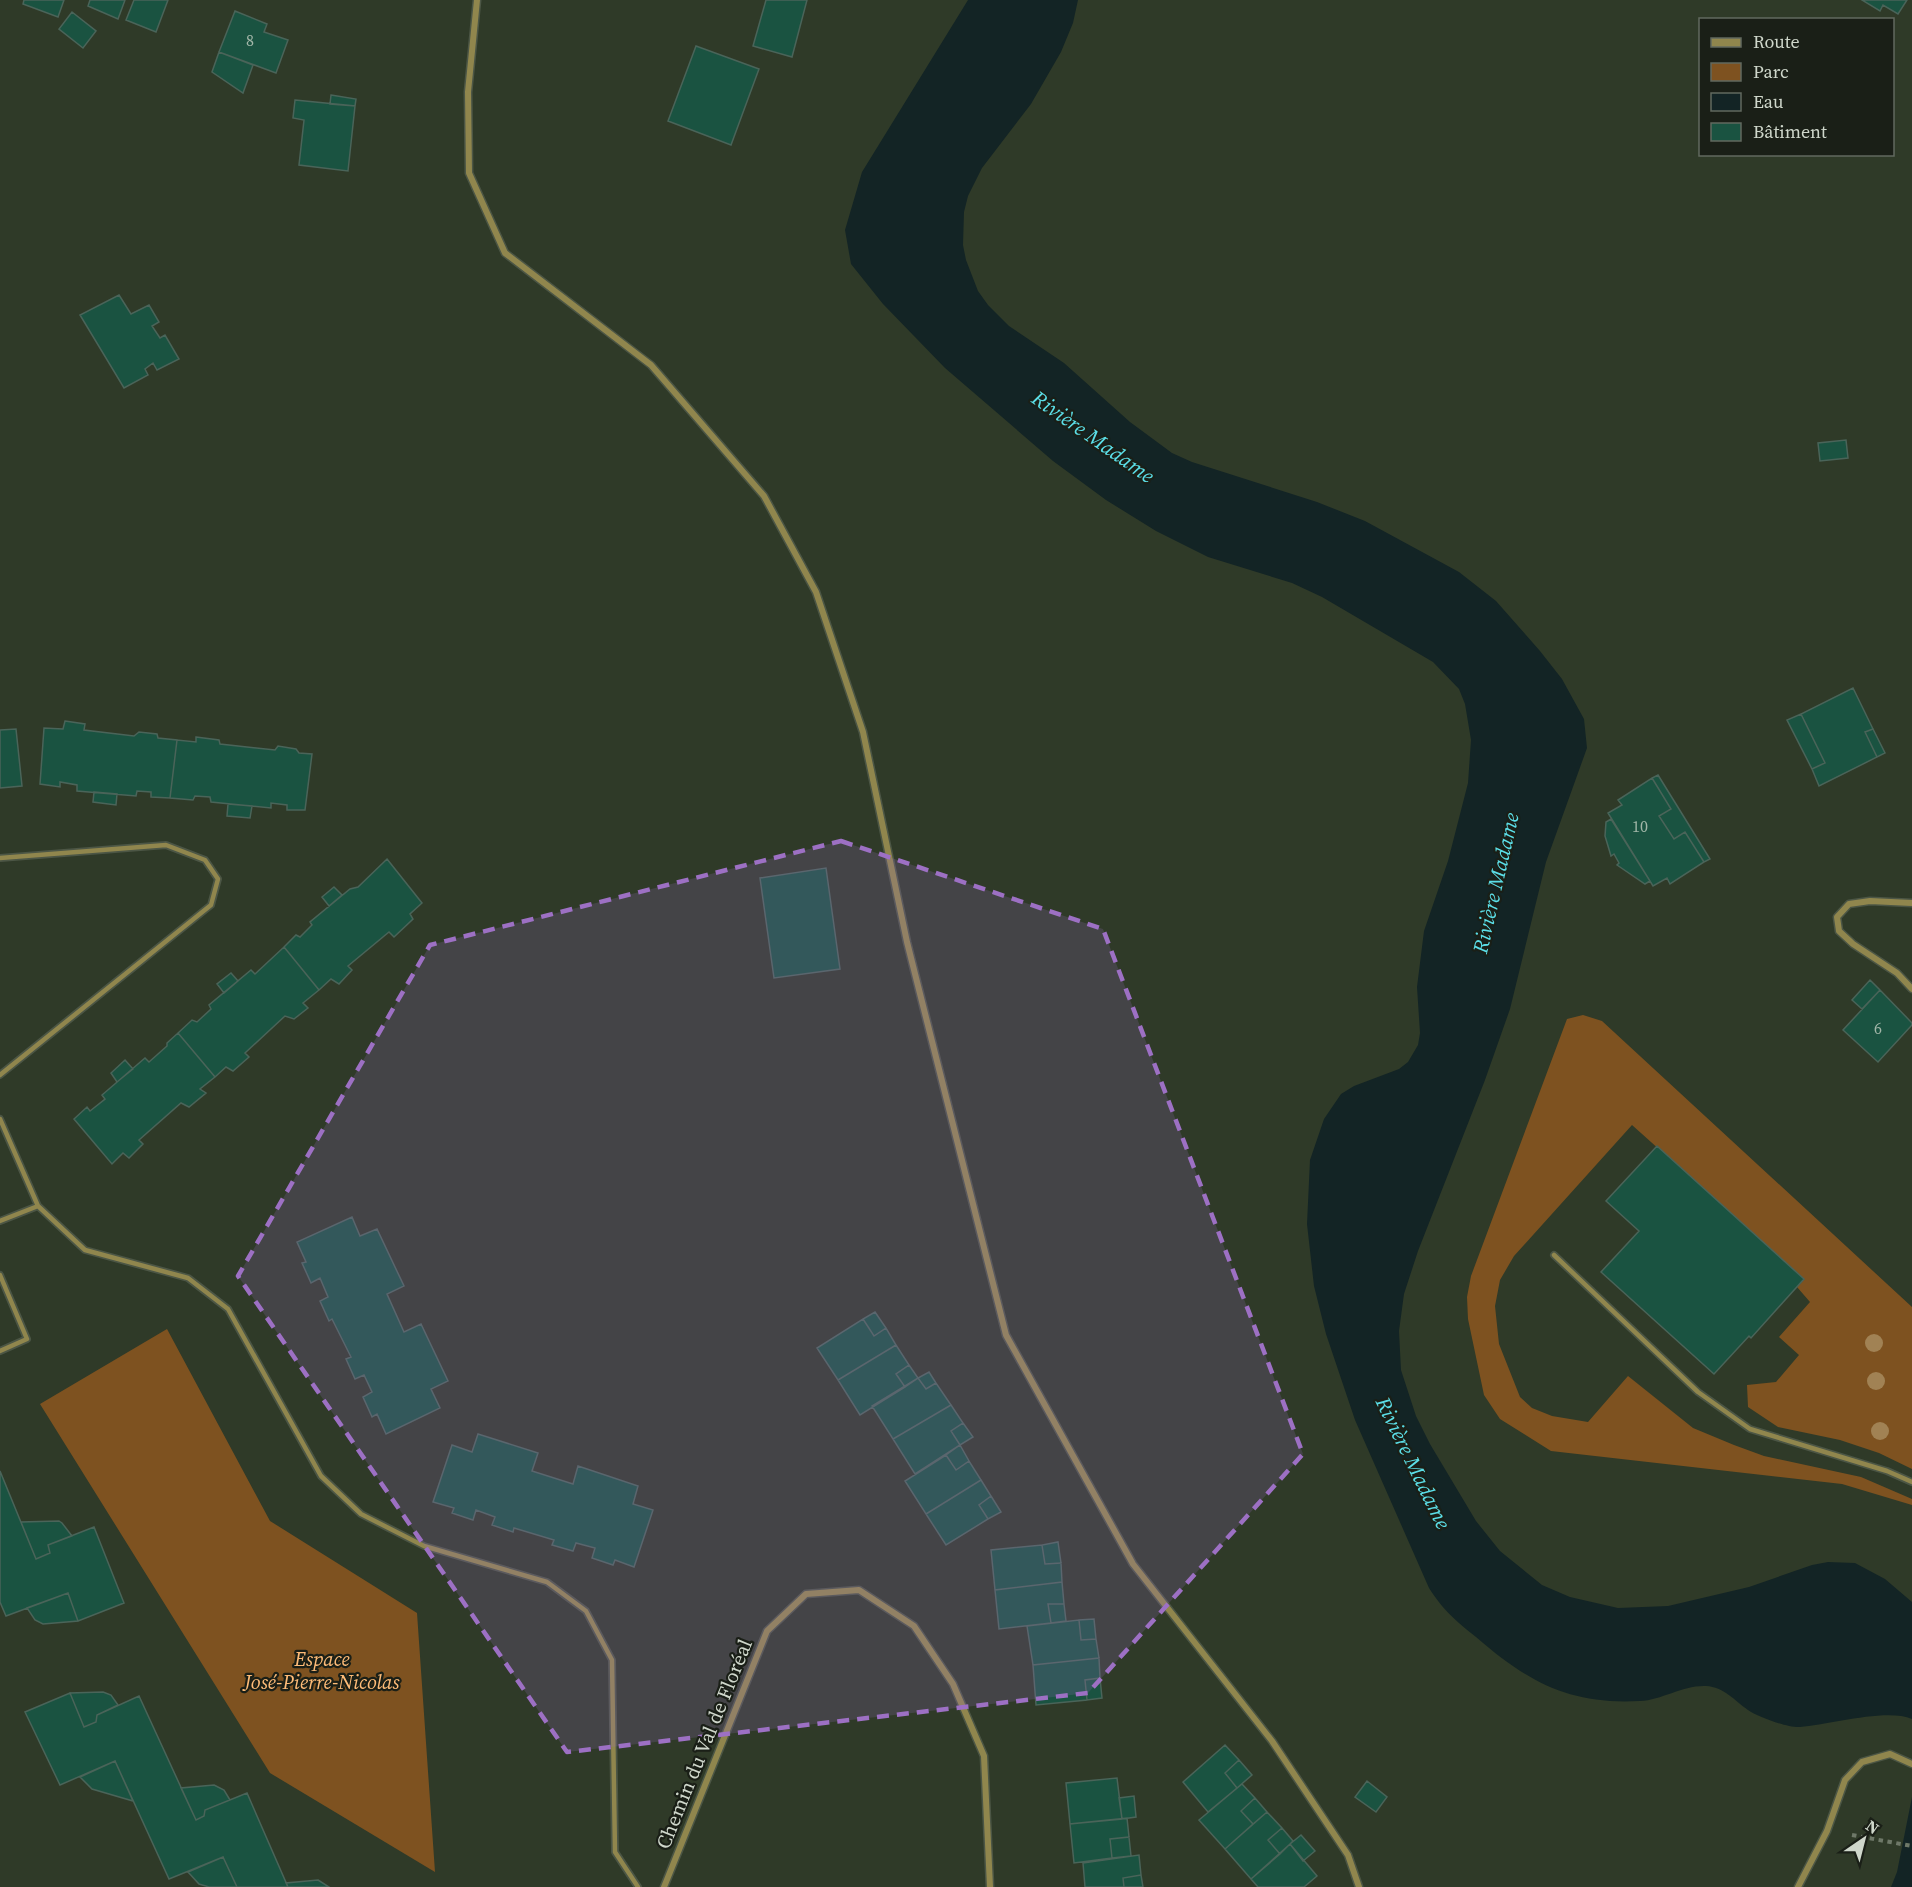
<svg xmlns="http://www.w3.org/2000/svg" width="1912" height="1887" font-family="'Source Serif 4',serif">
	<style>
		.green { fill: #7e5220 }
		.water { fill: #132425 }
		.building { fill: #1a5341; stroke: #4a6459; stroke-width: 1.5 }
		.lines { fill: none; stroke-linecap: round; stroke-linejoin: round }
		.lane-casing { stroke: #4c5645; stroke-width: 8 }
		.street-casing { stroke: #4c5645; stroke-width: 9 }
		.path { stroke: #6e7868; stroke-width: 4; stroke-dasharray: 4.5 4.5; stroke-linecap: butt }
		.lane { stroke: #90864d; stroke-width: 4.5 }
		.street { stroke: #90864d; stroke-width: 6 }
		.tree { fill: #a18254 }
		.marked { fill: #9d70c4; fill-opacity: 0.2; stroke: #9d70c4; stroke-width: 4.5; stroke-dasharray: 12 8; stroke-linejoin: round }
		.labels { text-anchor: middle; stroke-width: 4.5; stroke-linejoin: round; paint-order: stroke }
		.number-label { font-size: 16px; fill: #a2b6a8 }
		.park-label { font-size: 20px; font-style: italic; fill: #febc78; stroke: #1a1f17 }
		.street-label { font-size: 20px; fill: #cfd7cb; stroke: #1a1f17 }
		.water-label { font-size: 21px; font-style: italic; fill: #5bdee7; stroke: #1a1f17 }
	</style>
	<rect width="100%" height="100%" fill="#2f3a28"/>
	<!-- green -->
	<path class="green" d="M 1583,1015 L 1602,1021 L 1912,1307 L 1912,1469 L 1879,1453 L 1840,1440 L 1778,1427 L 1748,1407 L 1747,1385 L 1776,1382 L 1799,1355 L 1779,1337 L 1810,1302 L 1797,1287 L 1804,1279 L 1632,1125 L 1514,1256 L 1500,1280 L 1495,1306 L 1499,1344 L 1520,1397 L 1532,1408 L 1552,1416 L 1588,1422 L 1628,1376 L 1693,1428 L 1734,1445 L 1764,1456 L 1861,1477 L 1912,1499 L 1912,1505 L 1842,1484 L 1551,1451 L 1500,1419 L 1484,1395 L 1468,1319 L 1467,1297 L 1471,1276 L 1567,1019 Z
		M 167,1329 L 270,1521 L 417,1613 L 435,1872 L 270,1773 L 40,1404 Z"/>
	<!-- water -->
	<path class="water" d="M 968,0 L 1078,0 L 1073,23 L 1061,52 L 1031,104 L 982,168 L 968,196 L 964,212 L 963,245 L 966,260 L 978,291 L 988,305 L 1009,326 L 1064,363 L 1130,422 L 1172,453 L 1192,462 L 1317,502 L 1365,521 L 1459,572 L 1496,601 L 1540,651 L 1562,679 L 1584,719 L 1587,748 L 1546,862 L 1510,1009 L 1485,1080 L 1418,1251 L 1404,1294 L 1399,1331 L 1401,1370 L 1416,1416 L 1430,1444 L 1476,1521 L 1500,1551 L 1542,1585 L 1570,1597 L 1618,1608 L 1668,1606 L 1749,1587 L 1812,1565 L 1828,1562 L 1855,1563 L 1885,1579 L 1912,1602 L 1912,1719 C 1886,1708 1829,1725 1800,1727 C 1788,1728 1758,1717 1748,1710 C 1734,1700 1724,1687 1706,1686 C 1683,1685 1662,1700 1640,1701 C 1569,1705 1528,1682 1476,1637 C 1456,1621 1443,1610 1429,1588 L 1355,1420 L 1326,1334 L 1314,1286 L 1307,1224 L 1310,1160 L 1324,1119 L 1341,1094 L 1354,1086 L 1399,1069 L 1408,1062 L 1418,1045 L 1420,1033 L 1417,987 L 1424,931 L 1448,861 L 1468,783 L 1471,740 L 1465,704 L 1459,689 L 1433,662 L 1322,597 L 1292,583 L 1208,557 L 1156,531 L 1106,500 L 1053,461 L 945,368 L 883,304 L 851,264 L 845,230 L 862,172 Z
		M 1912,1797 L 1912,1887 L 1891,1887 L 1897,1872 Z"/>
	<!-- building -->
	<path class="building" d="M 24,0 L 64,0 L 58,17 L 23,4 Z
		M 90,0 L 125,0 L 118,19 L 88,6 Z
		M 134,0 L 168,0 L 156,32 L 126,20 Z
		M 766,0 L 807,0 L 792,57 L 753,46 Z
		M 1862,0 L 1907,0 L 1898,14 L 1883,5 L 1880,11 Z
		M 235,11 L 267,24 L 264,32 L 288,40 L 276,73 L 219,52 Z
		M 72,12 L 96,31 L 83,48 L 59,29 Z
		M 696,46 L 759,69 L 731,145 L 668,121 Z
		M 219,52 L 253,65 L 243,93 L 212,72 Z
		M 331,95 L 356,99 L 355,106 L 330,104 Z
		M 295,100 L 355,106 L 348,171 L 299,165 L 304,120 L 293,118 Z
		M 119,295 L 131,314 L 149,305 L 159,322 L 152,326 L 160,338 L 165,335 L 179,359 L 157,370 L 153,363 L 145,369 L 148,375 L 124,388 L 80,315 Z
		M 1846,440 L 1848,458 L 1820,461 L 1818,443 Z
		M 1853,688 L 1873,729 L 1865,732 L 1877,757 L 1819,786 L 1812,769 L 1825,763 L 1801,714 Z
		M 1801,714 L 1825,763 L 1812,769 L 1787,720 Z
		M 65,721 L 85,724 L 84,730 L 134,736 L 139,732 L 157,734 L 158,738 L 177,740 L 170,798 L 151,797 L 151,792 L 137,791 L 136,796 L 77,791 L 77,785 L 60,782 L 60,787 L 40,784 L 44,728 L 63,729 Z
		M 16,729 L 22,786 L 0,788 L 0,730 Z
		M 1873,729 L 1885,753 L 1877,757 L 1865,732 Z
		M 196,737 L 219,740 L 220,744 L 275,750 L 278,746 L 296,749 L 299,753 L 312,754 L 305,810 L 287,810 L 287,805 L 271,803 L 271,808 L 211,802 L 210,797 L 195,796 L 193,800 L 170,798 L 177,740 L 196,742 Z
		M 1658,775 L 1710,859 L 1704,862 L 1685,832 L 1674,839 L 1659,816 L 1671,809 L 1652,778 Z
		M 1652,778 L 1671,809 L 1659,816 L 1674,839 L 1685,832 L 1704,862 L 1670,884 L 1667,878 L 1653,886 L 1608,813 L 1622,805 L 1618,800 Z
		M 94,792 L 117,794 L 116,805 L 93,802 Z
		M 228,804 L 252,806 L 250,818 L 227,816 Z
		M 1611,819 L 1650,881 L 1645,884 L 1617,865 L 1619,863 L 1614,854 L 1611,856 L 1605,836 L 1606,822 Z
		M 387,859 L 422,903 L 410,914 L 413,919 L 394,937 L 389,932 L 348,966 L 352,970 L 339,984 L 331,979 L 319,990 L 284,947 L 296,935 L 300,937 L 312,925 L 310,922 L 350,889 L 358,887 Z
		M 826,868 L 840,969 L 774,978 L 760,878 Z
		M 334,887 L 342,895 L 329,906 L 322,897 Z
		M 284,947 L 319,990 L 303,1003 L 308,1008 L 294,1019 L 285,1016 L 245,1053 L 249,1057 L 233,1071 L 226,1067 L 215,1077 L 178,1033 L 192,1020 L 197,1022 L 211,1009 L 209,1005 L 251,970 L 255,974 Z
		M 231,973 L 238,981 L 224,993 L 217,984 Z
		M 1870,980 L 1880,990 L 1862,1009 L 1852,1000 Z
		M 1880,990 L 1912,1023 L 1912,1025 L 1878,1062 L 1843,1030 Z
		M 178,1033 L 215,1077 L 200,1089 L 206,1093 L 189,1107 L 181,1103 L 139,1140 L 143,1144 L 129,1158 L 123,1153 L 112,1164 L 74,1119 L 87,1107 L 90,1111 L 105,1099 L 102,1095 L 145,1058 L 149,1062 L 167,1046 L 167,1043 Z
		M 125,1060 L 133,1069 L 117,1082 L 111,1073 Z
		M 1657,1146 L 1804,1279 L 1751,1338 L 1749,1336 L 1714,1374 L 1601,1272 L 1639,1231 L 1606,1201 Z
		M 352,1217 L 360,1236 L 377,1229 L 404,1286 L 387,1294 L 404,1332 L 421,1324 L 448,1381 L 431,1389 L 440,1408 L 386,1434 L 377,1414 L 372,1417 L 363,1397 L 372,1392 L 364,1375 L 355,1379 L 346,1359 L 351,1357 L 332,1319 L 329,1321 L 320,1301 L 328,1297 L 320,1278 L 311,1283 L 302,1263 L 306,1262 L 297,1242 Z
		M 875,1312 L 886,1328 L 874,1336 L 863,1319 Z
		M 863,1319 L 874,1336 L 886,1328 L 896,1345 L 838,1380 L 817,1348 Z
		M 896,1345 L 909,1365 L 896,1374 L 905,1387 L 860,1415 L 838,1380 Z
		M 909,1365 L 918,1378 L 905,1387 L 896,1374 Z
		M 929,1372 L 936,1383 L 926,1389 L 918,1378 Z
		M 918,1378 L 926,1389 L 936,1383 L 951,1405 L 893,1439 L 872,1406 Z
		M 951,1405 L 963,1423 L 951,1431 L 960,1445 L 915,1474 L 893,1439 Z
		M 963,1423 L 973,1437 L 960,1445 L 951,1431 Z
		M 478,1434 L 538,1453 L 532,1471 L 573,1484 L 578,1466 L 638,1486 L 633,1504 L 653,1510 L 634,1567 L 615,1560 L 613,1565 L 592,1558 L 595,1548 L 576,1543 L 573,1551 L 552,1545 L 554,1540 L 514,1528 L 513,1532 L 492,1525 L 495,1517 L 476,1510 L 473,1520 L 452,1513 L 454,1508 L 433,1502 L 452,1445 L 472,1452 Z
		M 960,1445 L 969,1461 L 956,1470 L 946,1455 Z
		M 946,1455 L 956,1470 L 969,1461 L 981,1480 L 926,1514 L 905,1481 Z
		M 0,1471 L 36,1559 L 50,1553 L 48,1545 L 94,1527 L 124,1603 L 78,1621 L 68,1593 L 6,1616 L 0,1602 Z
		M 981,1480 L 991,1496 L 979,1505 L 988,1519 L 946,1545 L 926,1514 Z
		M 991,1496 L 1001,1512 L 988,1519 L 979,1505 Z
		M 59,1521 L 62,1523 L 72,1536 L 48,1545 L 50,1553 L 36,1559 L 21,1522 Z
		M 1058,1542 L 1061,1563 L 1045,1564 L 1042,1545 Z
		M 1042,1545 L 1045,1564 L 1061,1563 L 1062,1582 L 995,1590 L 991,1550 Z
		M 1062,1582 L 1064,1604 L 1048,1604 L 1051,1623 L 999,1629 L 995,1590 Z
		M 68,1593 L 78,1621 L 43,1624 L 35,1620 L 27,1608 Z
		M 1048,1604 L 1064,1604 L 1066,1621 L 1051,1623 Z
		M 1094,1619 L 1096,1639 L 1081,1640 L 1079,1620 Z
		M 1079,1620 L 1081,1640 L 1096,1639 L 1099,1658 L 1033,1665 L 1027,1626 Z
		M 1099,1658 L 1100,1678 L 1085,1680 L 1087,1700 L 1036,1705 L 1033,1665 Z
		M 1100,1678 L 1102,1698 L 1087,1700 L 1085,1680 Z
		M 103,1692 L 111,1695 L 118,1705 L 97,1715 L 96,1722 L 84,1727 L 70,1693 Z
		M 70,1693 L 84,1727 L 96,1722 L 97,1715 L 139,1696 L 196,1820 L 204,1816 L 205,1810 L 247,1793 L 288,1887 L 237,1887 L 223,1857 L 169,1879 L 115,1761 L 60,1785 L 25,1712 Z
		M 1225,1745 L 1239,1760 L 1225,1773 L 1237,1788 L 1208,1812 L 1183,1782 Z
		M 1239,1760 L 1252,1775 L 1237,1788 L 1225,1773 Z
		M 115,1761 L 133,1801 L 92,1789 L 80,1777 Z
		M 1117,1778 L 1122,1819 L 1070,1824 L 1066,1783 Z
		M 1367,1781 L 1387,1797 L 1376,1812 L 1355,1797 Z
		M 1242,1784 L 1255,1798 L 1241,1811 L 1253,1824 L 1225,1849 L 1199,1820 Z
		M 214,1785 L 224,1790 L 230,1800 L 205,1810 L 204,1816 L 196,1820 L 181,1788 Z
		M 1134,1796 L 1136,1817 L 1122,1819 L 1119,1798 Z
		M 1255,1798 L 1267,1812 L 1253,1824 L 1241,1811 Z
		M 1267,1812 L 1282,1828 L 1268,1840 L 1280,1854 L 1251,1879 L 1225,1849 Z
		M 1127,1818 L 1129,1837 L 1110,1839 L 1112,1858 L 1074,1863 L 1070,1824 Z
		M 1282,1828 L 1293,1841 L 1280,1854 L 1268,1840 Z
		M 1301,1835 L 1315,1851 L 1303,1861 L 1290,1844 Z
		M 1129,1837 L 1131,1856 L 1112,1858 L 1110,1839 Z
		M 1290,1844 L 1317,1876 L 1304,1887 L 1258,1887 L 1251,1879 Z
		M 1139,1855 L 1141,1875 L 1123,1878 L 1124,1887 L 1085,1887 L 1083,1863 Z
		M 223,1857 L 237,1887 L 209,1887 L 199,1884 L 188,1872 Z
		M 1141,1875 L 1143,1887 L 1124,1887 L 1123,1878 Z
		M 318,1880 L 329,1887 L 288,1887 L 286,1883 Z"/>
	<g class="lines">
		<!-- lane casing -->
		<g class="lane-casing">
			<path id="lane" d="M 0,858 L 166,845 L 205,860 L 218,879 L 211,905 L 0,1075
				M 0,1119 L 38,1206 L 85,1250 L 188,1278 L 228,1309 L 321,1476 L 361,1514 L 424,1546 L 547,1582 L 586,1611 L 612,1660 L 615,1852 L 638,1887
				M 0,1221 L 38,1206
				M 1554,1255 L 1698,1392 L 1750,1429 L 1887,1471 L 1912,1482
				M 0,1275 L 27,1339 L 0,1351"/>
		</g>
		<!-- street casing -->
		<g class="street-casing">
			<path id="street" d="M 477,0 L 468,92 L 469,173 L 505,253 L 651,365 L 764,496 L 816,592 L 863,732 L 907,942 L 1006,1335 L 1133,1564 L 1272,1741 L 1348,1855 L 1359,1887
				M 1912,903 L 1870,901 L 1849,904 L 1837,917 L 1839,931 L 1853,944 L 1897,973 L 1912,989
				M 664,1887 L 767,1631 L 806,1594 L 859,1590 L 914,1626 L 953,1684 L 984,1756 L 990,1887
				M 1798,1887 L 1827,1831 L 1845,1780 L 1862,1762 L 1890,1754 L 1912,1764"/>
		</g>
		<!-- path -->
		<path class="path" d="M 1852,1835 L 1912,1846"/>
		<!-- lane -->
		<use href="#lane" class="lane"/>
		<!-- street -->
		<use href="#street" class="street"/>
	</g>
	<!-- trees -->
	<g class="tree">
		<circle cx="1874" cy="1343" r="9"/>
		<circle cx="1876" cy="1381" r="9"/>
		<circle cx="1880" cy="1431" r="9"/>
	</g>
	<!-- marked area -->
	<path class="marked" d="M 841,841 L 1103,929 L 1303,1454 L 1088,1693 L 567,1752 L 238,1276 L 430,945 Z"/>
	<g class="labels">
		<!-- number labels -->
		<g class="number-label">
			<text x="250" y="46">8</text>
			<text x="1640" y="832">10</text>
			<text x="1878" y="1034">6</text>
		</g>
		<!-- park labels -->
		<g class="park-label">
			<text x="322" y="1666">Espace<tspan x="322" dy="23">José-Pierre-Nicolas</tspan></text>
		</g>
		<!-- street labels -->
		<g class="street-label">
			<text transform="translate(704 1744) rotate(-68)" y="7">Chemin du Val de Floréal</text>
		</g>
		<!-- water labels -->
		<g class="water-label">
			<text transform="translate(1093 437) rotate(35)" y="7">Rivière Madame</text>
			<text transform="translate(1496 883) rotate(-77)" y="7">Rivière Madame</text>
			<text transform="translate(1413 1463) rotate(64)" y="7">Rivière Madame</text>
		</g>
	</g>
	<!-- legend -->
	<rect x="1699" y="18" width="195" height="138" fill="#1a1f17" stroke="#62695f" stroke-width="1.5"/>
	<rect x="1711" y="38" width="30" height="9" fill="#90864d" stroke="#62695f" stroke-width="1.5"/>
	<text x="1753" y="48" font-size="18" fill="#cfd7cb">Route</text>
	<rect x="1711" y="63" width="30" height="18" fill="#7e5220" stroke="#62695f" stroke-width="1.5"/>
	<text x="1753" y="78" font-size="18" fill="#cfd7cb">Parc</text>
	<rect x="1711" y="93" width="30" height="18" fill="#132425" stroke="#62695f" stroke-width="1.5"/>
	<text x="1753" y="108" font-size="18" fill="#cfd7cb">Eau</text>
	<rect x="1711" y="123" width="30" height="18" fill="#1a5341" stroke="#62695f" stroke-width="1.5"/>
	<text x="1753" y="138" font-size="18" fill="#cfd7cb">Bâtiment</text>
	<!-- north arrow -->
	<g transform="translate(1864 1839) rotate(35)" stroke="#1a1f17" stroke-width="4.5" paint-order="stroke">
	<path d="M0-4.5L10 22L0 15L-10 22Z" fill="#cfd7cb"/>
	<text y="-9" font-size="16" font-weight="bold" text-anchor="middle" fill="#cfd7cb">N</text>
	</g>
</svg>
